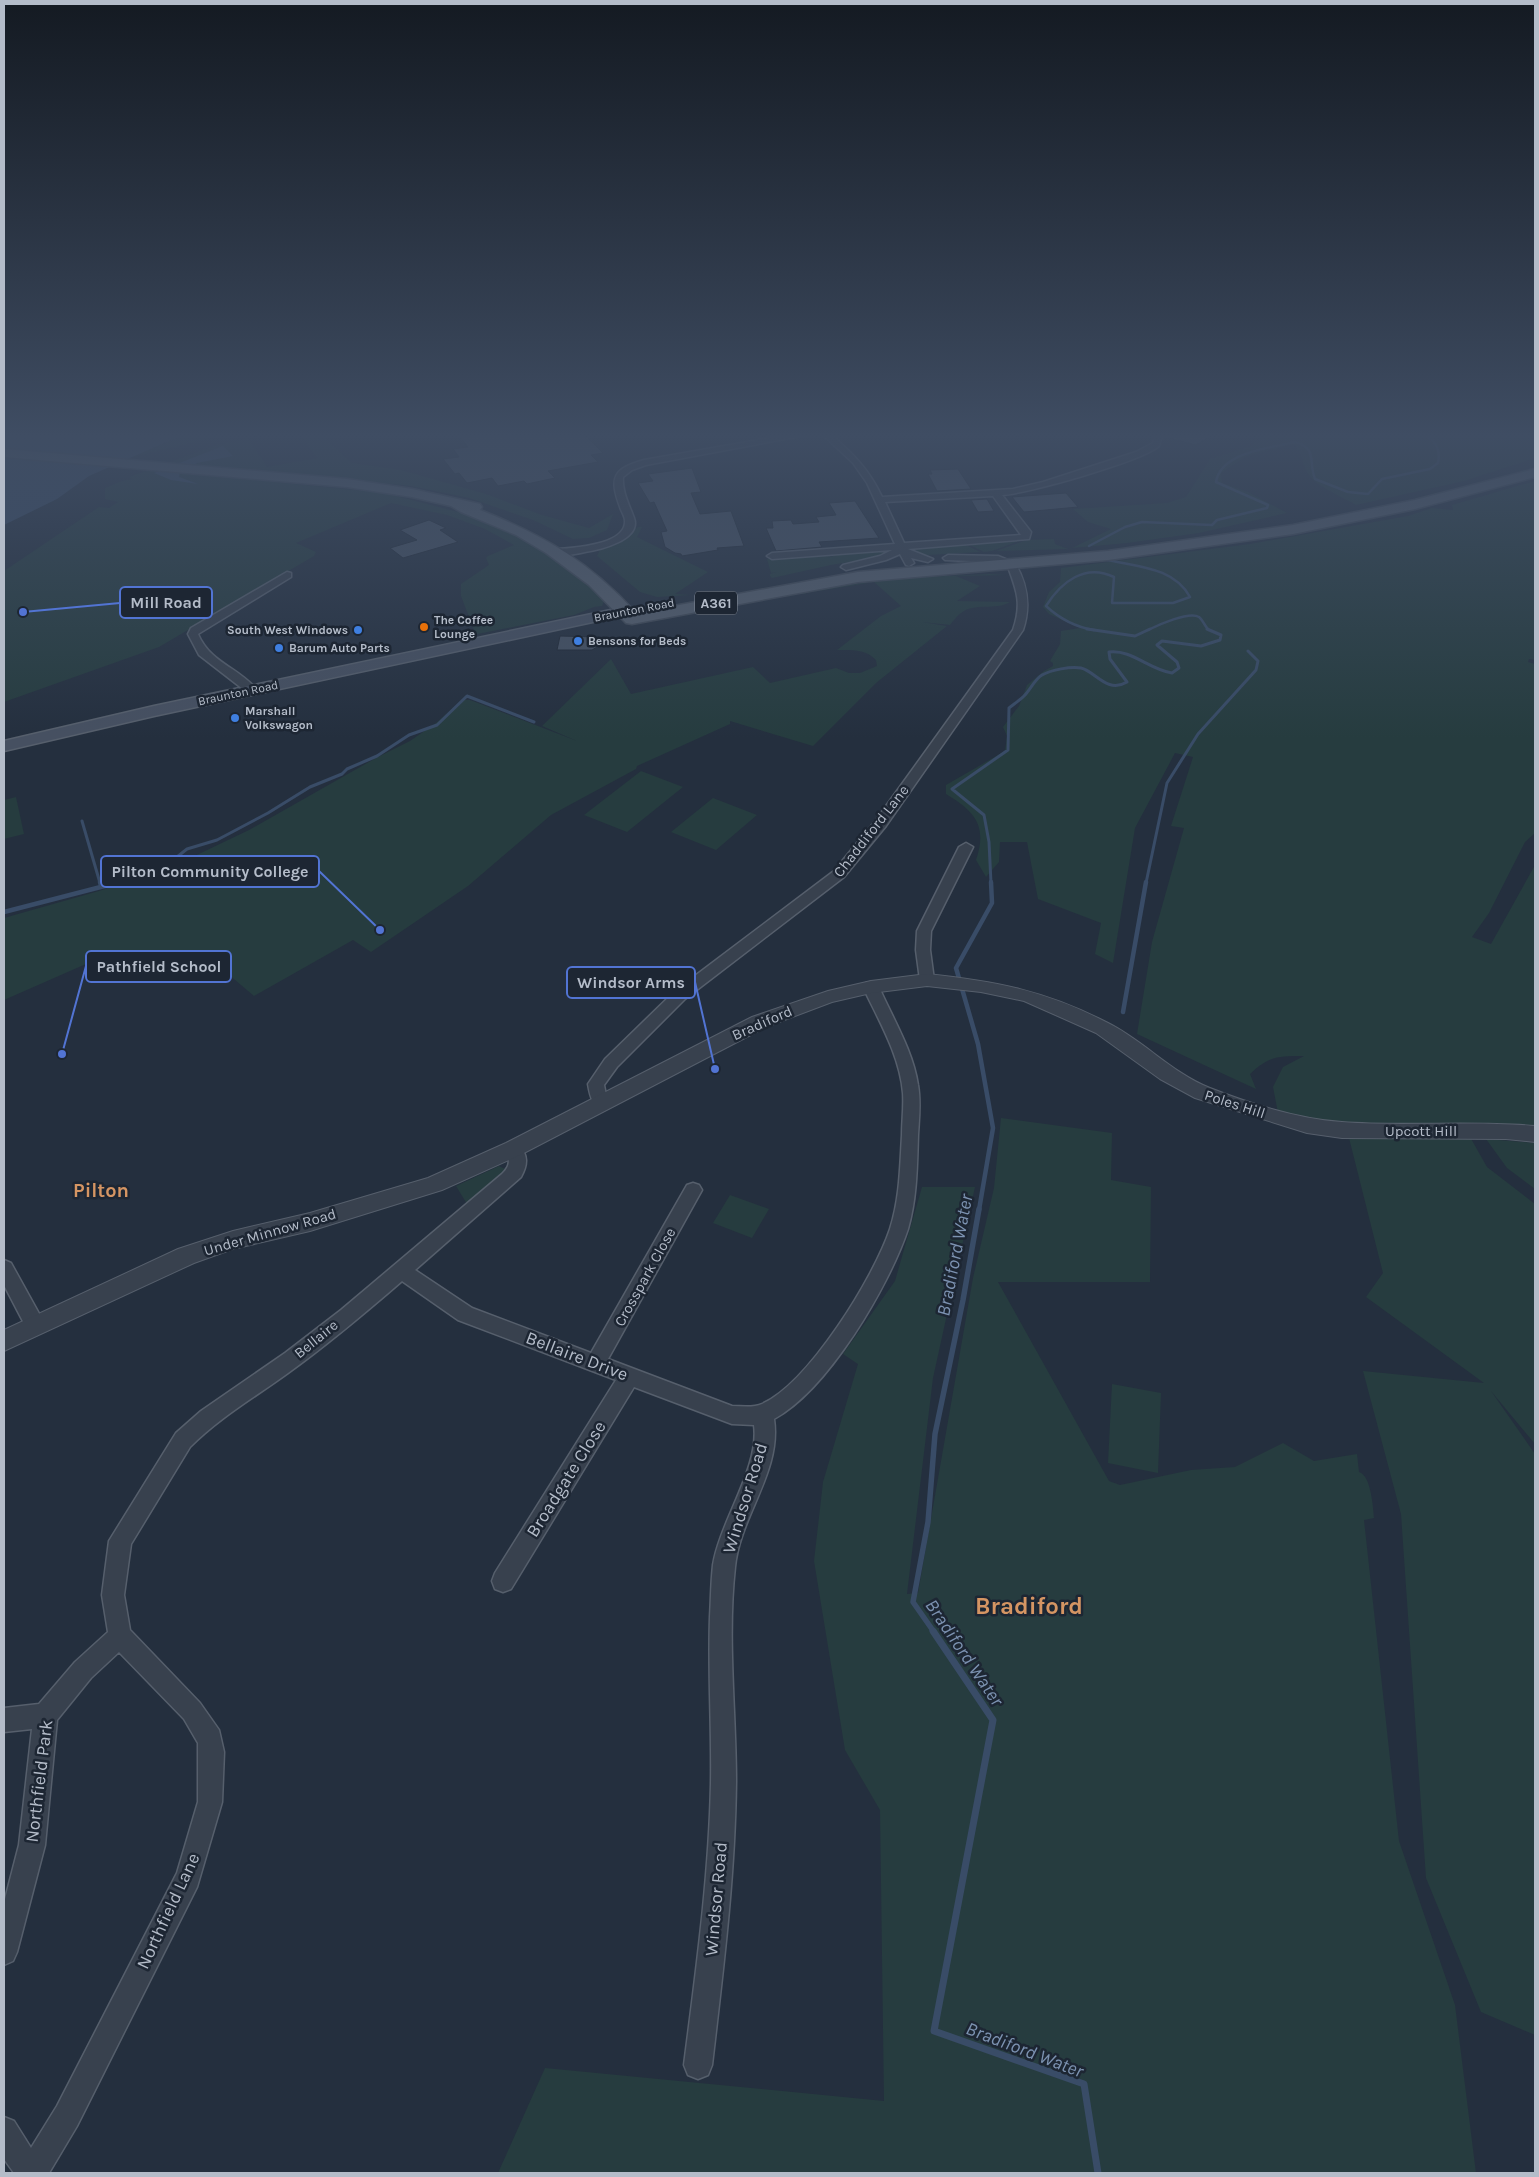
<svg xmlns="http://www.w3.org/2000/svg" width="1539" height="2177" font-family="Karla,sans-serif">
	<style>
		.green { fill: #263c3f }
		.water { fill: #394c67 }
		.lines { fill: none; stroke-linecap: round; stroke-linejoin: round }
		.stream-far4 { stroke: #394c67; stroke-width: 2.5 }
		.stream-far3 { stroke: #394c67; stroke-width: 3 }
		.stream-far2 { stroke: #394c67; stroke-width: 4.5 }
		.stream-far1 { stroke: #394c67; stroke-width: 5.5 }
		.stream { stroke: #394c67; stroke-width: 7 }
		.building { fill: #455162; stroke: #1f2835 }
		.minor-casing { stroke: #565f6c; stroke-width: 3 }
		.tertiary-casing { stroke: #565f6c; stroke-width: 2 }
		.secondary-casing { stroke: #565f6c; stroke-width: 3 }
		.primary-casing { stroke: #414a57; stroke-width: 3 }
		.minor { fill: #38414e; fill-rule: evenodd }
		.tertiary { fill: #38414e; fill-rule: evenodd }
		.secondary { fill: #465061; fill-rule: evenodd }
		.primary { fill: #56606e; fill-rule: evenodd }
		.food-dot { fill: #e8710a; stroke: #1d2633; stroke-width: 2 }
		.shop-dot { fill: #3f7fe0; stroke: #1d2633; stroke-width: 2 }
		.labels { text-anchor: middle; stroke-width: 5; stroke-linejoin: round; paint-order: stroke }
		.far-street-label { font-size: 12px; fill: #b4bcc9; stroke: #1d2633 }
		.far-poi-label { font-size: 12px; font-weight: bold; fill: #b4bcc9; stroke: #1d2633; text-anchor: start }
		.shield { fill: #1d2633; stroke: #878f9c; stroke-width: 1 }
		.shield-label { font-size: 14px; font-weight: bold; fill: #b4bcc9 }
		.street-label { font-size: 15px; fill: #b4bcc9; stroke: #1d2633 }
		.near-street-label { font-size: 18px; fill: #b4bcc9; stroke: #1d2633 }
		.near-water-label { font-size: 19px; font-style: italic; fill: #7c92b1; stroke: #1d2633 }
		.district-label { font-size: 20px; font-weight: bold; fill: #d59563; stroke: #1d2633 }
		.near-district-label { font-size: 24px; font-weight: bold; fill: #d59563; stroke: #1d2633 }
		.leader { fill: none; stroke: #5274d3; stroke-width: 2 }
		.callout-dot { fill: #5274d3; stroke: #1d2633; stroke-width: 2 }
		.callout { fill: #1d2633; stroke: #5274d3; stroke-width: 2 }
		.callout-label { font-size: 16px; text-anchor: middle; font-weight: bold; fill: #b4bcc9 }
	</style>
	<rect width="100%" height="100%" fill="#242f3e"/>
	<!-- green -->
	<path class="green" d="M 187,433 L 232,433 L 133,457 Z
		M 298,433 L 349,433 L 326,439 L 352,463 L 401,470 L 486,494 L 542,515 L 589,528 L 613,514 L 607,530 L 589,538 L 573,539 L 533,520 L 469,498 L 411,486 L 279,472 L 213,468 L 206,473 L 223,477 L 384,493 L 458,512 L 462,510 L 507,528 L 569,565 L 605,599 L 602,606 L 594,607 L 574,615 L 457,638 L 450,637 L 474,630 L 461,596 L 461,584 L 489,565 L 486,558 L 488,556 L 514,545 L 485,529 L 447,515 L 391,503 L 296,543 L 316,552 L 314,556 L 159,647 L 4,702 L 4,571 L 99,507 L 109,508 L 118,502 L 105,499 L 105,488 L 122,481 L 132,479 L 129,477 L 214,446 L 248,438 L 267,467 L 318,458 Z
		M 1264,433 L 1535,433 L 1535,458 L 1464,481 L 1356,505 C 1341,496 1316,487 1307,472 C 1301,461 1304,455 1293,444 L 1245,457 L 1221,473 L 1222,483 L 1248,492 L 1287,513 L 1199,533 L 1127,543 L 1072,548 L 1111,529 L 1088,522 L 1073,509 L 1167,503 L 1186,497 L 1210,459 L 1251,446 Z
		M 1535,481 L 1535,660 L 1529,659 L 1528,662 L 1535,664 L 1535,833 L 1525,842 L 1489,913 L 1472,937 L 1491,944 L 1535,865 L 1535,1130 L 1500,1127 L 1346,1125 L 1278,1113 L 1273,1087 L 1283,1067 L 1304,1056 C 1278,1056 1269,1056 1250,1074 L 1256,1089 L 1137,1034 L 1152,942 L 1184,828 L 1171,826 L 1193,757 L 1175,753 L 1135,828 L 1113,963 L 1095,954 L 1101,923 L 1038,899 L 1027,842 L 1000,842 L 999,862 L 986,877 L 976,860 C 988,825 974,811 946,794 L 946,785 L 1005,751 L 1007,736 L 1003,727 L 1019,706 L 1027,685 L 1044,671 L 1053,666 L 1053,663 L 1050,661 L 1060,644 L 1061,631 L 1080,628 L 1049,614 L 1043,607 L 1049,592 L 1060,582 L 1061,568 L 1250,544 L 1408,516 L 1432,508 L 1453,510 L 1452,505 Z
		M 638,527 L 642,527 L 637,537 L 708,572 L 675,594 L 690,595 L 657,597 L 640,592 L 597,556 L 600,550 L 599,549 L 623,540 Z
		M 1025,539 L 992,551 L 984,552 L 968,544 Z
		M 1054,539 L 1055,544 L 1068,549 L 996,551 L 1026,540 Z
		M 964,544 L 980,552 L 927,555 L 918,553 L 915,547 Z
		M 883,550 L 888,552 L 880,557 L 831,565 L 772,578 L 770,576 L 770,574 L 776,572 L 771,573 L 767,559 L 841,552 L 827,558 L 846,552 Z
		M 989,574 L 1007,575 L 956,576 L 980,586 L 957,601 L 1010,602 C 996,611 974,602 961,613 C 957,616 953,621 950,625 L 922,622 L 947,626 L 876,683 L 813,746 L 730,721 L 730,724 L 637,766 L 636,769 L 551,815 L 468,886 L 371,952 L 353,940 L 254,996 L 202,952 L 142,980 L 111,953 L 4,1000 L 4,918 L 99,891 L 180,863 L 249,830 L 376,758 L 410,741 L 436,723 L 462,700 L 470,700 L 577,741 L 542,726 L 611,659 L 631,694 L 753,667 L 770,683 L 836,668 L 849,673 L 860,673 L 877,666 L 876,660 C 866,649 852,650 837,650 L 881,616 L 901,606 L 874,582 L 806,593 L 805,594 L 801,593 L 802,591 L 903,578 Z
		M 641,771 L 683,787 L 627,832 L 584,815 Z
		M 16,797 L 24,834 L 4,839 L 4,800 Z
		M 713,798 L 757,815 L 716,850 L 671,832 Z
		M 1001,1118 L 1112,1133 L 1111,1180 L 1151,1187 L 1150,1282 L 998,1282 L 1109,1481 L 1120,1485 L 1191,1470 L 1235,1467 L 1283,1443 L 1314,1461 L 1357,1454 L 1359,1472 C 1371,1475 1373,1507 1374,1518 L 1364,1520 L 1399,1841 L 1455,2005 L 1476,2173 L 498,2173 L 545,2068 L 884,2101 L 880,1810 L 845,1750 L 814,1561 L 823,1482 L 858,1364 L 843,1354 L 895,1281 L 922,1187 L 975,1187 L 933,1378 L 907,1594 L 918,1593 L 973,1278 L 994,1188 Z
		M 1470,1137 L 1487,1167 L 1535,1204 L 1535,1444 L 1491,1391 L 1535,1454 L 1535,2035 L 1481,2012 L 1426,1878 L 1401,1514 L 1363,1371 L 1484,1383 L 1366,1297 L 1383,1273 L 1349,1138 Z
		M 1486,1139 L 1535,1143 L 1535,1189 L 1507,1168 Z
		M 499,1166 L 505,1169 L 504,1173 L 467,1204 L 456,1186 Z
		M 730,1195 L 769,1209 L 752,1238 L 713,1223 Z
		M 1112,1384 L 1161,1393 L 1158,1473 L 1108,1463 Z"/>
	<!-- water -->
	<path class="water" d="M 4,433 L 187,433 L 89,476 L 57,499 L 4,525 Z
		M 223,446 L 233,456 L 197,463 L 180,472 L 179,477 L 198,484 L 171,480 L 154,473 Z"/>
	<g class="lines">
		<!-- stream-far4 -->
		<path class="stream-far4" d="M 1089,546 L 1125,527 L 1142,522 L 1212,525 L 1217,520 L 1267,508 L 1268,505 L 1216,482 C 1221,452 1270,448 1295,442 C 1318,448 1308,462 1315,479 L 1348,492 L 1368,494 L 1382,479 L 1430,469 L 1438,463 C 1441,448 1435,440 1422,433
			M 1094,630 C 1075,627 1060,619 1046,606 C 1061,582 1085,563 1114,577 L 1112,603 L 1173,603 L 1190,597 C 1173,566 1135,567 1104,559
			M 1148,630 C 1158,625 1189,611 1199,617 C 1203,620 1205,627 1209,630"/>
		<!-- stream-far3 -->
		<path class="stream-far3" d="M 1087,629 L 1135,636 L 1150,629
			M 82,821 L 100,883
			M 115,883 L 158,872 L 187,849 L 217,840 L 268,813 L 310,787 L 342,774 L 347,769 L 377,756 L 409,735 L 437,725 L 467,696 L 534,722
			M 991,883 L 989,842 L 984,815 L 952,789 L 1008,750 L 1009,708 C 1014,704 1020,700 1024,696 C 1030,690 1035,679 1042,675 C 1051,670 1071,666 1081,668 C 1095,671 1107,694 1127,682 L 1110,659 L 1109,652 C 1131,649 1150,670 1172,673 L 1179,668 L 1177,662 L 1157,645 L 1162,641 L 1201,646 L 1220,640 L 1221,635 L 1207,629
			M 1146,883 L 1167,783 L 1198,734 L 1256,670 L 1258,661 L 1248,651"/>
		<!-- stream-far2 -->
		<path class="stream-far2" d="M 100,882 L 101,886
			M 4,912 L 120,882
			M 1123,1012 L 1146,882
			M 979,1210 L 993,1128 L 978,1044 L 956,968 L 992,903 L 991,882"/>
		<!-- stream-far1 -->
		<path class="stream-far1" d="M 934,1632 L 913,1602 L 928,1522 L 935,1434 L 963,1300 L 979,1209"/>
		<!-- stream -->
		<path class="stream" d="M 933,1631 L 993,1720 L 934,2031 L 1084,2084 L 1098,2173"/>
	</g>
	<!-- building -->
	<path class="building" d="M 457,433 L 583,433 L 603,453 L 591,455 L 598,462 L 548,471 L 555,478 L 527,484 L 524,481 L 498,486 L 492,478 L 467,483 L 459,473 L 455,474 L 443,459 L 459,457 L 453,449 L 468,447 Z
		M 1165,433 L 1216,433 L 1196,445 L 1165,437 Z
		M 692,468 L 701,492 L 691,493 L 700,514 L 731,511 L 744,546 L 717,548 L 718,550 L 682,556 L 681,554 L 675,553 L 665,547 L 661,532 L 667,531 L 654,502 L 650,503 L 638,483 L 653,481 L 648,474 Z
		M 958,469 L 971,489 L 937,491 L 928,474 L 932,474 L 930,470 Z
		M 1066,493 L 1078,507 L 1024,512 L 1012,497 Z
		M 987,499 L 994,511 L 978,512 L 971,500 Z
		M 855,501 L 879,538 L 819,542 L 822,547 L 776,551 L 766,528 L 773,528 L 772,521 L 791,520 L 793,524 L 819,522 L 816,517 L 836,515 L 829,503 Z
		M 429,520 L 446,528 L 440,530 L 458,542 L 403,558 L 390,548 L 417,540 L 400,530 Z
		M 560,636 L 599,637 L 597,647 L 592,650 L 557,650 Z"/>
	<g class="lines">
		<!-- minor casing -->
		<g class="minor-casing">
			<path id="minor" d="M 798,433 L 817,433 L 646,465 L 632,470 L 623,477 C 622,492 629,504 634,518 C 642,540 599,550 585,552 C 576,554 558,558 551,552 L 556,549 C 573,548 626,545 625,521 C 625,516 621,511 620,507 C 609,477 613,469 644,460 Z
				M 821,433 L 830,433 C 853,454 869,469 882,497 L 1013,489 L 1043,482 L 1136,452 L 1153,443 L 1155,433 L 1163,433 L 1159,446 C 1143,461 1026,494 1002,495 L 1031,532 L 1029,539 L 908,549 L 933,559 L 928,562 L 911,558 L 914,563 L 909,566 L 906,565 L 900,554 L 886,560 L 846,570 L 841,567 L 843,565 L 880,556 L 892,550 L 772,559 L 767,556 L 772,553 L 895,544 L 867,483 L 853,463 ZM 993,496 L 1021,535 L 904,543 L 885,502 Z
				M 948,555 L 998,556 L 1015,563 C 1028,585 1031,606 1023,630 L 886,826 L 844,877 L 685,999 L 617,1067 L 604,1085 L 606,1095 L 611,1103 L 609,1107 C 593,1112 590,1096 588,1084 L 605,1059 L 675,991 L 834,871 L 876,820 L 1013,630 C 1022,604 1017,591 1008,567 L 997,562 L 945,560 L 943,558 Z
				M 287,572 L 291,573 L 291,577 L 198,634 C 211,664 239,667 258,691 L 256,693 L 248,693 L 199,655 L 188,634 L 191,628 Z
				M 966,843 L 973,847 L 931,931 L 930,950 L 934,980 L 932,984 L 922,984 L 920,980 L 916,950 L 917,931 L 959,847 Z
				M 871,982 L 876,983 L 879,987 C 893,1019 913,1051 918,1085 C 921,1102 919,1118 918,1135 C 917,1166 917,1198 908,1229 C 889,1286 828,1390 774,1419 C 782,1471 740,1516 735,1567 C 727,1638 736,1711 736,1782 C 735,1877 723,1971 712,2065 L 708,2075 L 698,2079 L 688,2075 L 684,2065 C 696,1971 709,1878 711,1784 C 712,1728 708,1673 710,1617 C 711,1600 711,1582 713,1565 C 720,1521 760,1467 754,1425 L 732,1424 L 634,1387 L 511,1589 L 503,1592 L 495,1589 L 492,1581 L 495,1573 L 616,1380 L 458,1320 L 402,1281 C 365,1313 328,1344 288,1373 C 255,1397 220,1417 190,1447 L 131,1544 L 124,1595 L 130,1630 L 200,1703 L 219,1730 L 224,1752 L 222,1802 L 197,1887 L 77,2126 L 49,2173 L 14,2173 L 4,2159 L 4,2117 L 14,2121 L 31,2148 L 57,2106 L 177,1873 L 198,1802 L 198,1743 L 184,1719 L 119,1652 L 91,1678 L 57,1720 L 45,1845 L 17,1952 L 13,1961 L 4,1965 L 4,1903 L 19,1845 L 32,1729 L 4,1732 L 4,1708 L 39,1704 L 75,1662 L 108,1632 L 102,1595 L 109,1541 L 176,1433 L 201,1411 L 285,1353 L 341,1310 L 502,1174 C 511,1165 510,1160 505,1149 L 507,1144 L 513,1143 L 519,1144 C 528,1156 528,1164 521,1177 L 415,1270 L 472,1308 L 591,1353 L 687,1185 L 693,1183 L 699,1185 L 702,1190 L 608,1359 L 732,1406 C 742,1406 753,1408 762,1404 C 809,1383 874,1277 890,1229 C 900,1198 900,1167 902,1135 C 902,1121 904,1107 903,1093 C 900,1056 879,1021 863,987 L 866,983 Z
				M 4,1260 L 11,1263 L 42,1319 L 45,1325 L 42,1331 L 35,1333 L 28,1331 L 4,1285 Z"/>
		</g>
		<!-- tertiary casing -->
		<g class="tertiary-casing">
			<path id="tertiary" d="M 927,974 C 995,981 1047,991 1108,1023 C 1144,1041 1172,1073 1210,1088 C 1251,1104 1298,1119 1342,1122 C 1406,1127 1471,1120 1535,1126 L 1535,1142 L 1506,1139 L 1342,1138 L 1307,1133 L 1195,1098 L 1160,1079 L 1096,1033 L 1024,1001 L 981,992 L 927,986 L 871,993 L 832,1002 L 766,1027 L 520,1155 L 442,1190 L 310,1231 L 233,1249 L 194,1263 L 4,1351 L 4,1330 L 178,1249 L 233,1231 L 310,1213 L 428,1178 L 506,1143 L 752,1017 L 828,991 L 871,981 Z"/>
		</g>
		<!-- secondary casing -->
		<g class="secondary-casing">
			<path id="secondary" d="M 625,607 L 630,608 L 632,611 L 630,614 L 154,716 L 4,751 L 4,741 L 154,706 Z"/>
		</g>
		<!-- primary casing -->
		<g class="primary-casing">
			<path id="primary" d="M 4,449 L 347,479 L 412,489 L 480,504 L 482,507 L 480,510 C 543,535 590,562 636,613 L 858,572 L 1108,551 L 1293,525 L 1415,500 L 1535,469 L 1535,477 L 1415,509 L 1293,534 L 1108,560 L 858,582 L 632,624 L 626,623 L 589,585 L 546,553 L 516,535 L 461,512 L 451,506 L 412,497 L 347,487 L 4,457 Z"/>
		</g>
		<!-- minor -->
		<use href="#minor" class="minor"/>
		<!-- tertiary -->
		<use href="#tertiary" class="tertiary"/>
		<!-- secondary -->
		<use href="#secondary" class="secondary"/>
		<!-- primary -->
		<use href="#primary" class="primary"/>
	</g>
	<!-- sky -->
	<linearGradient id="sky" x2="0" y2="1"><stop stop-color="#141a22"/><stop offset="0.59" stop-color="#3f4d63"/><stop offset="1" stop-color="#3f4d63" stop-opacity="0"/></linearGradient>
	<rect width="1539" height="738" fill="url(#sky)"/>
	<!-- markers -->
	<circle class="food-dot" cx="424" cy="627" r="5"/>
	<g class="shop-dot">
		<circle cx="358" cy="630" r="5"/>
		<circle cx="578" cy="641" r="5"/>
		<circle cx="279" cy="648" r="5"/>
		<circle cx="235" cy="718" r="5"/>
	</g>
	<g class="labels">
		<!-- far-street labels -->
		<g class="far-street-label">
			<text transform="translate(634 610) rotate(-11)" y="4">Braunton Road</text>
			<text transform="translate(238 693) rotate(-12)" y="4">Braunton Road</text>
		</g>
		<!-- far-poi labels -->
		<g class="far-poi-label">
			<text x="434" y="624">The Coffee<tspan x="434" dy="14">Lounge</tspan></text>
			<text x="348" y="634" text-anchor="end">South West Windows</text>
			<text x="588" y="645">Bensons for Beds</text>
			<text x="289" y="652">Barum Auto Parts</text>
			<text x="245" y="715">Marshall<tspan x="245" dy="14">Volkswagon</tspan></text>
		</g>
		<!-- shield labels -->
		<rect class="shield" x="695" y="591.5" width="42" height="23" rx="4"/>
		<g class="shield-label">
			<text x="716" y="608">A361</text>
		</g>
		<!-- street labels -->
		<g class="street-label">
			<text transform="translate(871 831) rotate(-52)" y="5">Chaddiford Lane</text>
			<text transform="translate(762 1023) rotate(-24)" y="5">Bradiford</text>
			<text transform="translate(1235 1104) rotate(18)" y="5">Poles Hill</text>
			<text x="1421" y="1136">Upcott Hill</text>
			<text transform="translate(270 1232) rotate(-16)" y="5">Under Minnow Road</text>
			<text transform="translate(645 1277) rotate(-61)" y="5">Crosspark Close</text>
			<text transform="translate(316 1339) rotate(-39)" y="5">Bellaire</text>
		</g>
		<!-- near-street labels -->
		<g class="near-street-label">
			<text transform="translate(577 1356) rotate(21)" y="6">Bellaire Drive</text>
			<text transform="translate(566 1479) rotate(-58)" y="6">Broadgate Close</text>
			<text transform="translate(745 1498) rotate(-73)" y="6">Windsor Road</text>
			<text transform="translate(39 1781) rotate(-83)" y="6">Northfield Park</text>
			<text transform="translate(716 1899) rotate(-85)" y="6">Windsor Road</text>
			<text transform="translate(168 1911) rotate(-65)" y="6">Northfield Lane</text>
		</g>
		<!-- near-water labels -->
		<g class="near-water-label">
			<text transform="translate(954 1255) rotate(-79)" y="7">Bradiford Water</text>
			<text transform="translate(965 1652) rotate(56)" y="7">Bradiford Water</text>
			<text transform="translate(1025 2049) rotate(21)" y="7">Bradiford Water</text>
		</g>
		<!-- district labels -->
		<g class="district-label">
			<text x="101" y="1197">Pilton</text>
		</g>
		<!-- near-district labels -->
		<g class="near-district-label">
			<text x="1029" y="1614">Bradiford</text>
		</g>
	</g>
	<!-- callouts -->
	<path class="leader" d="M23 612L120 603M380 930L319 871M62 1054L86 966M715 1069L695 982"/>
	<g class="callout-dot">
		<circle cx="23" cy="612" r="5"/>
		<circle cx="380" cy="930" r="5"/>
		<circle cx="62" cy="1054" r="5"/>
		<circle cx="715" cy="1069" r="5"/>
	</g>
	<g class="callout">
		<rect x="120" y="587" width="92" height="31" rx="5"/>
		<rect x="101" y="856" width="218" height="31" rx="5"/>
		<rect x="86" y="951" width="145" height="31" rx="5"/>
		<rect x="567" y="967" width="128" height="31" rx="5"/>
	</g>
	<g class="callout-label">
		<text x="166" y="608">Mill Road</text>
		<text x="210" y="877">Pilton Community College</text>
		<text x="159" y="972">Pathfield School</text>
		<text x="631" y="988">Windsor Arms</text>
	</g>
	<!-- border -->
	<rect width="1539" height="2177" fill="none" stroke="#b4bcc9" stroke-width="10"/>
</svg>
